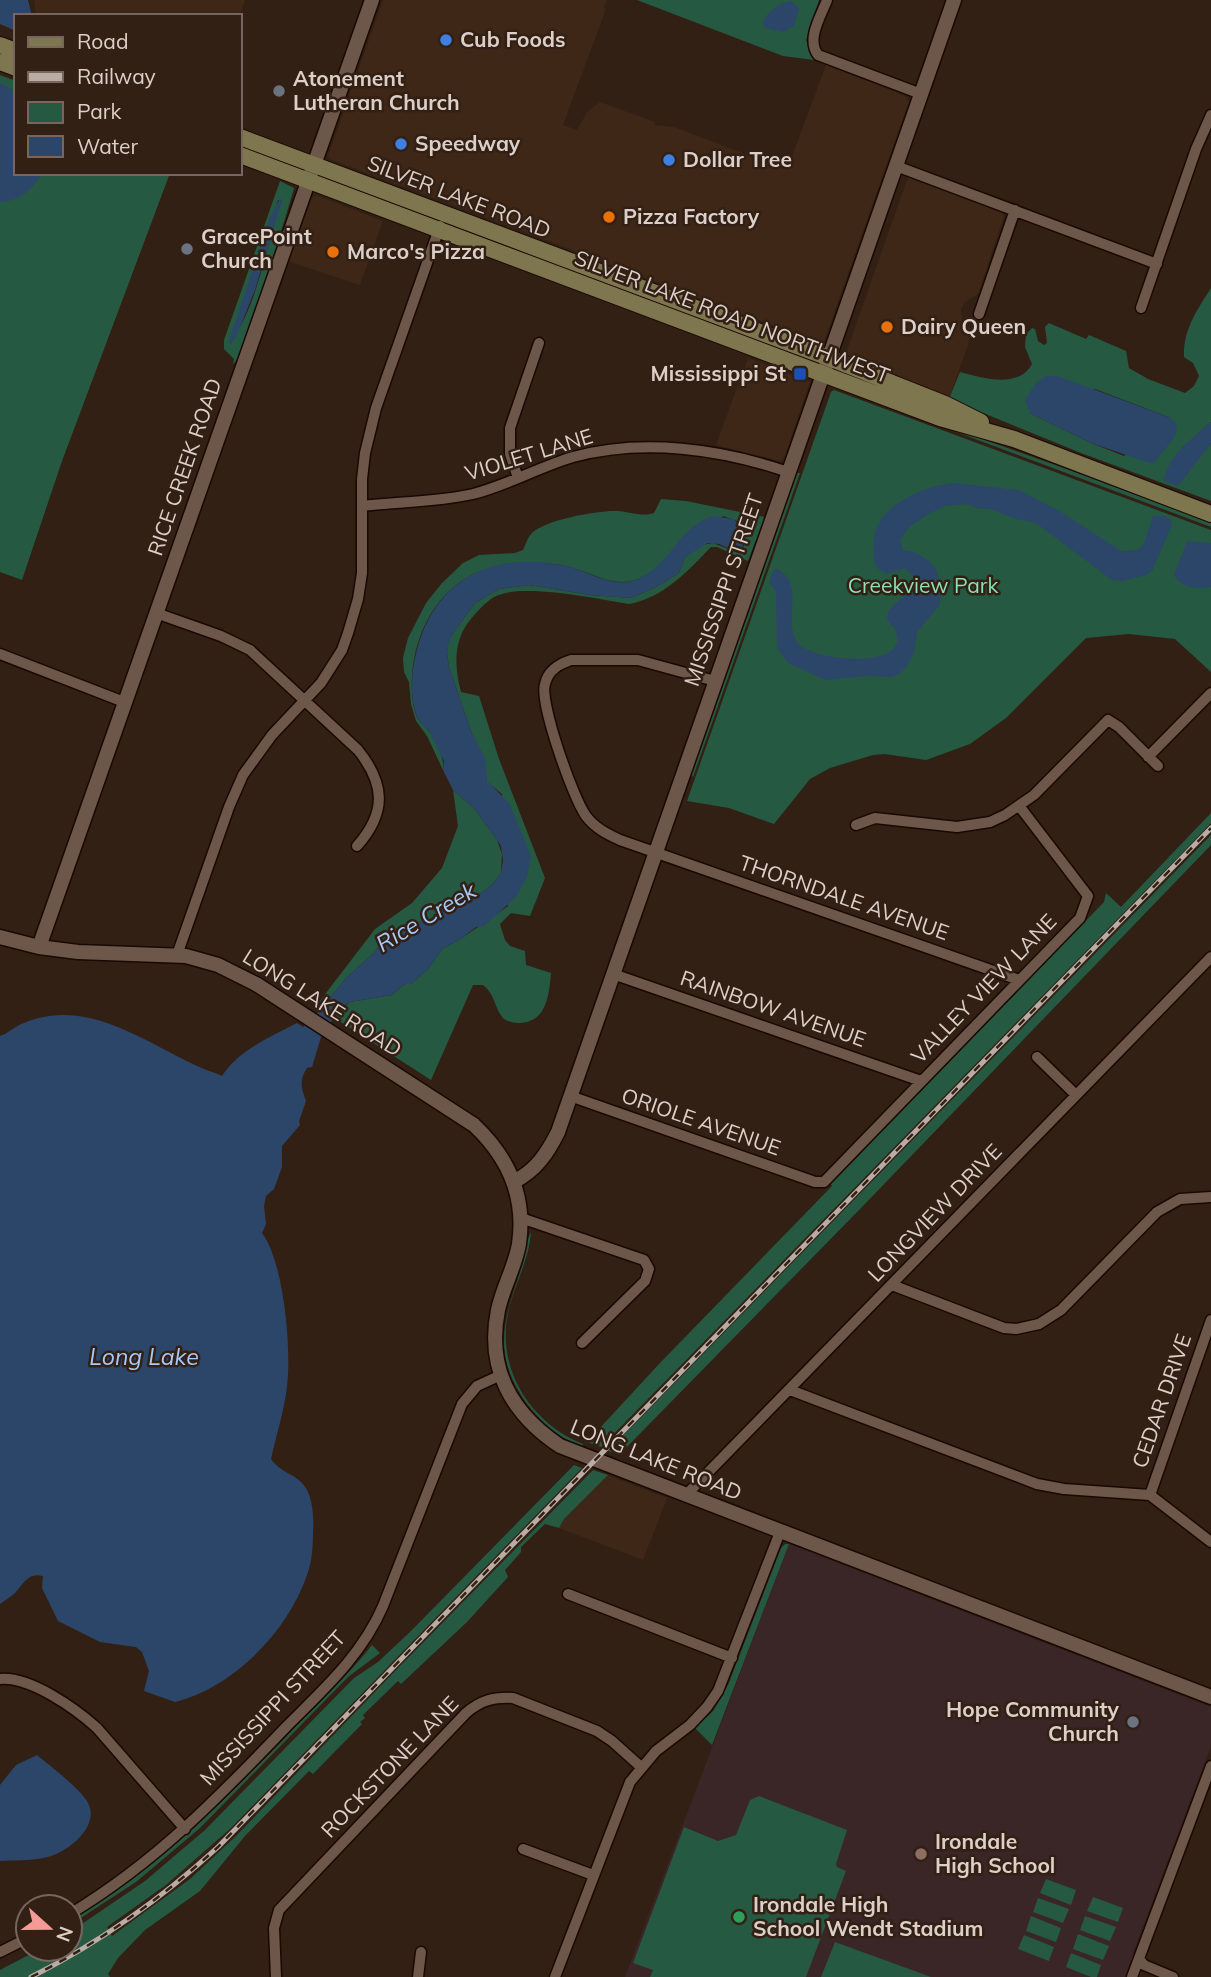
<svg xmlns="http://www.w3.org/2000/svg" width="1211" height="1977" font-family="Mulish,sans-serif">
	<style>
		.built { fill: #3f2717 }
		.education { fill: #3a2626 }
		.green { fill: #265941; fill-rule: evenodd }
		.water { fill: #2c466a }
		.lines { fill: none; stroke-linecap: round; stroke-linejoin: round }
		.minor-casing { stroke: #1a0902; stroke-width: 13 }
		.tertiary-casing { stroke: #1a0902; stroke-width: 17 }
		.secondary-casing { stroke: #1a0902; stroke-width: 18 }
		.minor { stroke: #6d574a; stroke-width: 10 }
		.tertiary { stroke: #6d574a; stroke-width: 14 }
		.secondary { stroke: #7d764e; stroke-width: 16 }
		.rail-casing { stroke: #baaca4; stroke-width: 5 }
		.rail { stroke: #322015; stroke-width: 2.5; stroke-dasharray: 8; stroke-linecap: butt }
		.shop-dot { fill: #3f7fe0; stroke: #322015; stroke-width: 2.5 }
		.worship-dot { fill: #6b7280; stroke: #322015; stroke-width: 2.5 }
		.food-dot { fill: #e8710a; stroke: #322015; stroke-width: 2.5 }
		.transit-dot { fill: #1a4fb4; stroke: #322015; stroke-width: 2.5 }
		.education-dot { fill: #8d6e63; stroke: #322015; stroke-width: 2.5 }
		.leisure-dot { fill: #2e9e5b; stroke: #322015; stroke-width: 2.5 }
		.labels { text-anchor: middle; stroke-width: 5; stroke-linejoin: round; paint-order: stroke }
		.poi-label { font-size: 21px; font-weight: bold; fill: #dccfc8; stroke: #322015; text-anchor: start }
		.street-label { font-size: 21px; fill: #dccfc8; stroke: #322015 }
		.park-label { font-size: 21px; fill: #8edfb5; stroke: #322015 }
		.water-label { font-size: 23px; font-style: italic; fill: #a6c9fa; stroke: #322015 }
	</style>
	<rect width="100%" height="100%" fill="#322015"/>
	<!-- built -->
	<path class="built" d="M 34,0 L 245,0 L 239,16 L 36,16 Z
		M 383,0 L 607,0 L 604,8 L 606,9 L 563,125 L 577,130 L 587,112 L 600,102 L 655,122 L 655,125 L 674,127 L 787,170 L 826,65 L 905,96 L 909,102 L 907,107 L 823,344 L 332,160 L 328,156 Z
		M 908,177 L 1001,212 L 1004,216 L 978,294 L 965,302 L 961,309 L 962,322 L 973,330 L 949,399 L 858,363 L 859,359 L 850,357 L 846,353 Z
		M 316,195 L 383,221 L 360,285 L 288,261 L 312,198 Z
		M 748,358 L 810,382 L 784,458 L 780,461 L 716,445 Z
		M 608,1475 L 667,1498 L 643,1560 L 559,1528 L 564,1519 Z"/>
	<!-- education -->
	<path class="education" d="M 789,1544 L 1211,1707 L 1211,1746 L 1133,1953 L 1135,1965 L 1142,1972 L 1140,1977 L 625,1977 Z"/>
	<!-- green -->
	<path class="green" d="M 637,0 L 819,0 L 806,40 L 814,60 L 783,56 Z
		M 0,75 L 16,81 L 16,173 L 170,173 L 62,461 L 22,580 L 0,572 Z
		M 280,181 L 294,188 L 293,192 L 271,265 L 238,359 L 233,364 L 234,359 L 224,349 L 224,340 ZM 278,200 L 282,200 C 266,243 258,308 229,343 Z
		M 1211,288 L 1211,422 L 1182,448 L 1186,476 L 1191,467 L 1211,443 L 1211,501 L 1081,453 L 949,399 L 960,372 C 982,378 1019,389 1032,364 L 1025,347 L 1026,334 L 1032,328 L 1035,329 L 1038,341 L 1044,345 L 1047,343 L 1045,327 L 1049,323 L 1086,339 L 1089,335 L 1126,351 L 1129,368 L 1148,379 L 1185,393 L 1194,386 L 1199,376 L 1193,363 L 1184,357 C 1183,330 1197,310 1211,288 ZM 1095,389 L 1171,418 L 1124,456 L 1091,443 L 1030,413 Z
		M 836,387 L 1072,471 L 1211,523 L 1211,527 Z
		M 834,390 L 1211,530 L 1211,672 L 1175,639 L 1129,634 L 1086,638 L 1006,718 L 970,744 L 926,760 L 885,754 L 873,755 L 830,768 L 810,779 L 774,824 L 729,808 L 687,801 L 831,392 Z
		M 797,473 L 800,473 L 693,777 L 691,774 Z
		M 661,499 L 686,501 L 765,517 L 748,561 L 717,547 L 711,547 C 688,571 663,598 629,604 C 597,599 522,582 494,597 C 484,603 474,615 467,624 C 453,645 455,669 461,692 L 479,696 L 499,759 L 545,878 L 530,916 L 511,913 L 500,924 L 505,940 L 510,946 L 525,951 L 526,965 L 551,973 C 549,995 547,1023 518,1023 C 513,1023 506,1021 503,1018 C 494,1007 495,994 483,985 L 473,985 L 431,1080 L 333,1017 L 350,1002 L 392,995 L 405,984 L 411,984 L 428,969 L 442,949 L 462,938 L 508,906 L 502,794 L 487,782 L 484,758 L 472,734 L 449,667 L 447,653 L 448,643 L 453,633 L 475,603 L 499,589 L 529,585 L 590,595 L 631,598 L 658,586 L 679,573 L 685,557 L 702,545 L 713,543 L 739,553 L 744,546 L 740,522 L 723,516 C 702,532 655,576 632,581 C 606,586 589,570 565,566 C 495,552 435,577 416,650 C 411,670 409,700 418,719 C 421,724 426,727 429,731 C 436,742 445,758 443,770 L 427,736 L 416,721 L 411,704 L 409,682 L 404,672 L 403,658 L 408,638 L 426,603 L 442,583 L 463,563 L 479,555 L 515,553 L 523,550 C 526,544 528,536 533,532 C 546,520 599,510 617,511 C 631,512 641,517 654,513 Z
		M 453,790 L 474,808 L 497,840 L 502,854 L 501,873 L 492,885 L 480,894 L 450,904 L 431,919 L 392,930 L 373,954 L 347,977 L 321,1009 L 316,1006 L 375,929 L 412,903 L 442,868 L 458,826 Z
		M 1211,813 L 1211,823 L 1189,846 L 601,1447 L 587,1442 L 659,1364 L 832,1186 L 831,1184 L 1104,902 L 1106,893 L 1121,907 Z
		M 1211,835 L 1211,845 L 861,1208 L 619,1455 L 608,1451 Z
		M 531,1232 C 529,1258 517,1280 510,1305 C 493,1364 528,1422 583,1444 L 582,1447 C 557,1436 543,1424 528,1405 C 490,1353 504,1321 523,1263 C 526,1253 526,1241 531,1232 Z
		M 574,1465 L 582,1468 L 231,1828 L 166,1885 L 107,1927 L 112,1936 L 190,1879 L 236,1836 L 397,1669 L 593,1470 L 608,1475 L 564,1519 L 559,1528 L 545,1524 L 521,1547 L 521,1552 L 505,1570 L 508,1577 L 467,1622 L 401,1684 L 398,1681 L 363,1715 L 365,1718 L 360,1722 L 362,1724 L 313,1774 L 309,1771 L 245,1836 L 200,1891 L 145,1930 L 118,1958 L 108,1974 L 110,1977 L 0,1977 L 0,1970 L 40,1949 L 70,1949 L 70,1932 L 145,1881 L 205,1830 L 354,1678 L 378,1662 L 411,1631 Z
		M 785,1544 L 789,1544 L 712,1745 L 695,1728 L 713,1711 L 728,1685 L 781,1548 Z
		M 372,1645 L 380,1653 L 348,1677 L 200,1828 L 136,1882 L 70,1925 L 70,1921 C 152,1872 218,1806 285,1738 C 314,1707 346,1678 372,1645 Z
		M 759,1796 L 847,1830 L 836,1864 L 837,1867 L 846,1871 L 806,1977 L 650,1977 L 653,1970 L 633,1963 L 684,1827 L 718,1841 L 736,1835 L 750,1800 Z
		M 1046,1879 L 1076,1890 L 1071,1905 L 1040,1893 Z
		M 1093,1897 L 1123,1908 L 1118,1922 L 1087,1911 Z
		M 1038,1898 L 1069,1909 L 1063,1923 L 1033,1912 Z
		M 1031,1916 L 1061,1928 L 1056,1942 L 1026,1931 Z
		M 1085,1916 L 1116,1927 L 1110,1941 L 1080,1930 Z
		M 1078,1934 L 1109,1946 L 1103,1960 L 1073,1949 Z
		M 1024,1935 L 1054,1947 L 1049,1961 L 1018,1949 Z
		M 835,1942 L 931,1977 L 821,1977 Z
		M 1071,1953 L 1101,1965 L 1097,1977 L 1091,1977 L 1066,1967 Z"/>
	<!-- water -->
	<path class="water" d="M 0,0 L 28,0 L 32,16 L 16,16 L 16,31 L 0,24 Z
		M 791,1 L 799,8 L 794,26 L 783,32 L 765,28 L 763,22 C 767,12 780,2 791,1 Z
		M 0,83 L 16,91 L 16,173 L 42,173 C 32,190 20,201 0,202 Z
		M 280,198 L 282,200 L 255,290 L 238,332 L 231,345 L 229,341 L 270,217 Z
		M 1046,376 L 1058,376 L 1171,418 L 1177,425 L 1176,435 L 1155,462 L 1150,463 L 1091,443 L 1030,413 L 1025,400 L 1036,383 Z
		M 1211,422 L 1211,443 L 1178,486 L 1164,481 C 1167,456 1193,438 1211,422 Z
		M 954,483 L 1019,490 L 1061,512 L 1121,551 L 1137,550 L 1143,546 L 1153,516 L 1165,516 L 1171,520 L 1172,525 L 1152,571 L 1146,575 L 1122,581 L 1112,580 L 1036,523 L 1016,519 L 990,509 L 980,509 L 967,504 L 945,506 L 927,515 L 909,527 L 900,540 L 903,550 L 915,552 L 929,561 L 936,569 L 942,590 L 939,606 L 917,632 L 914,652 L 907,666 L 901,673 L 891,677 L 867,676 L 825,680 L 788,663 L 777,648 L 776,592 L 769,582 L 774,570 L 777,569 C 807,584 781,621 798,643 C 814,662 910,670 896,632 C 894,628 890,623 887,619 L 888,612 L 895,604 L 912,590 L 913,577 L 905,568 L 886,574 L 875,566 C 874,556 872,544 875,533 C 882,503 927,485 954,483 Z
		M 714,516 L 733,519 L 743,527 L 745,542 L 739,553 L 719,544 L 708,543 L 685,557 L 679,573 L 658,586 L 631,598 L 590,595 L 529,585 L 499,589 L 475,603 L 453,633 L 449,643 L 447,653 L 449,667 L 472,734 L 485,758 L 487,781 L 509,803 L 531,856 L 527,877 L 516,897 L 484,926 L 476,927 L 462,938 L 442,949 L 428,969 L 411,984 L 405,984 L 392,995 L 350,1002 L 339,1010 L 321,1037 L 312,1067 L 307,1068 C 299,1080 301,1088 306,1101 L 299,1121 L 300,1125 L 282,1146 L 282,1167 L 274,1189 L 266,1196 L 264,1206 L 266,1224 L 262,1233 C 283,1261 290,1339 288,1374 C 287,1403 277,1431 271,1459 C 281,1474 299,1474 307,1490 C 313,1502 314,1519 313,1532 C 313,1547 312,1562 307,1575 C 288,1631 234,1687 175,1702 L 144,1691 L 149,1671 L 142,1652 L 136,1647 L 100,1642 L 58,1621 L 42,1588 L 43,1576 C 28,1572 24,1583 15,1593 C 11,1597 5,1600 0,1604 L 0,1036 C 9,1033 15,1026 24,1023 C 86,997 143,1041 197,1066 C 205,1070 214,1072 222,1076 C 239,1050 270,1037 297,1023 L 303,1027 L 321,1009 L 347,977 L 373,954 L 392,930 L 431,919 L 450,904 L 480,894 L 492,885 L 501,873 L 503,860 L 501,846 L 474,808 L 453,790 L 443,770 L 444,761 L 428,729 C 414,723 411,695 412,681 C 419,592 479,547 566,566 C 591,571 612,590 638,579 C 671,565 679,525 714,516 Z
		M 1187,541 L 1211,543 L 1211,587 C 1198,590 1181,588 1174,575 Z
		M 37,1755 C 50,1766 81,1789 88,1803 C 101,1827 65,1855 43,1858 C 29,1861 14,1860 0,1861 L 0,1785 L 16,1765 Z"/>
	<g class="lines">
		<!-- minor casing -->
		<g class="minor-casing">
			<path id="minor" d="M 827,0 C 821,16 806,39 818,55 L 921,94
				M 896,166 L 1157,264
				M 1141,308 L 1196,149 L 1211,115
				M 979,314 L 1015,210
				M 518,478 L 510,454 L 510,428 L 539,343
				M 362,506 C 398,502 438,502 473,494 C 508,485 539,467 573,457 C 643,438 721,449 788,472
				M 156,613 L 221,636 L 250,650 L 358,750 C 385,784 387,812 357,846
				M 0,654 L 124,702
				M 715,681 L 638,660 L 571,660 C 559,664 548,670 545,684 C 539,702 573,798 586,816 C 595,828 607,834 620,840 L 1019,980
				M 1148,757 L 1211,693
				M 856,825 L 875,818 L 957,827 L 990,822 L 1005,815 L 1034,795 L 1108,720 L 1119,727 L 1158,766
				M 177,955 L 229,807 L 243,775 L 272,735 L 321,683 L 342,650 L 348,633 L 358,599 L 362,573 L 362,479 L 365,453 L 376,408 L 440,226
				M 613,974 L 921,1081
				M 1037,1057 L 1076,1095
				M 570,1096 L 815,1182 L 824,1182 L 1080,918 L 1088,896 L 1020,807
				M 521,1218 L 644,1260 L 649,1269 L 645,1281 L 582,1343
				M 892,1285 L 1004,1328 L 1016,1329 L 1039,1324 L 1061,1310 L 1157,1212 L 1180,1199 L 1211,1197
				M 790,1390 L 1037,1484 L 1064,1489 L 1150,1495 L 1211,1542
				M 686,1495 L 1211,957
				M 1150,1495 L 1211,1320
				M 568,1594 L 732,1658
				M 0,1679 C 30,1676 76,1709 97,1728 L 185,1829
				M 523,1849 L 593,1875
				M 70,1914 C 156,1862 218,1798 287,1726 C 324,1689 362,1655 383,1606 L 462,1404 L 477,1386 L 501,1375
				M 0,1952 L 28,1938
				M 1139,1959 L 1144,1965 L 1173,1977
				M 276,1977 L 274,1928 L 279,1910 L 466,1713 C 481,1700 494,1697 513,1698 L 597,1731 L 612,1741 L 641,1767
				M 418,1977 L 421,1952
				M 555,1977 L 630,1782 L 656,1751 L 690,1725 L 707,1707 L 718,1691 L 780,1532
				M 1132,1977 L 1211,1766"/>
		</g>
		<!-- tertiary casing -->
		<g class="tertiary-casing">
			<path id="tertiary" d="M 0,937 L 39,947 L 78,952 L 186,956 L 218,965 L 256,984 L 474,1125 C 508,1157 526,1196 519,1244 C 515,1267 503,1287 498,1310 C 486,1369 512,1414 560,1446 L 1211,1697
				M 39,947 L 372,0
				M 515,1181 C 536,1170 547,1154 558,1132 L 954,0"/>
		</g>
		<!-- secondary casing -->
		<g class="secondary-casing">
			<path id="secondary" d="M 0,45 L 16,51
				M 0,62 L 16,68
				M 240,137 L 829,358 L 945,404 L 981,422
				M 240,155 L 940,418 L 1014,439 L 1211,514"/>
		</g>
		<!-- minor -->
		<use href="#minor" class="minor"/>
		<!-- tertiary -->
		<use href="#tertiary" class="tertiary"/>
		<!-- secondary -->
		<use href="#secondary" class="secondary"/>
		<!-- rail casing -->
		<g class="rail-casing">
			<path id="rail" d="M 31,1977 C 99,1943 162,1898 218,1847 L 1211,828"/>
		</g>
		<!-- rail -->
		<use href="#rail" class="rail"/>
	</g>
	<!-- markers -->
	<g class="shop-dot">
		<circle cx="446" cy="40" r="7"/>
		<circle cx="401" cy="144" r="7"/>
		<circle cx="669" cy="160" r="7"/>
	</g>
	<g class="worship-dot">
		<circle cx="279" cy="91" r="7"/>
		<circle cx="187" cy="249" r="7"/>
		<circle cx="1133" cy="1722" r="7"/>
	</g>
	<g class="food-dot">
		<circle cx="609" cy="217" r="7"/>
		<circle cx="333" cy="252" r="7"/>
		<circle cx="887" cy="327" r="7"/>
	</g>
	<rect class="transit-dot" x="793" y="367" width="14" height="14" rx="3.5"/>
	<circle class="education-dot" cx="921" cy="1854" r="7"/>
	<circle class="leisure-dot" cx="739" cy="1917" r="7"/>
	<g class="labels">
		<!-- poi labels -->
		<g class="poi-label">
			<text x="460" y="47">Cub Foods</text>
			<text x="293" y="86">Atonement<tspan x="293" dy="24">Lutheran Church</tspan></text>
			<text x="415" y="151">Speedway</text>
			<text x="683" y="167">Dollar Tree</text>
			<text x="623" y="224">Pizza Factory</text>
			<text x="201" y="244">GracePoint<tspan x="201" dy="24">Church</tspan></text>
			<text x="347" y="259">Marco's Pizza</text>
			<text x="901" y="334">Dairy Queen</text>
			<text x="786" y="381" text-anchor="end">Mississippi St</text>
			<text x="1119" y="1717" text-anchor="end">Hope Community<tspan x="1119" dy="24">Church</tspan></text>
			<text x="935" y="1849">Irondale<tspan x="935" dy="24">High School</tspan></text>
			<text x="753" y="1912">Irondale High<tspan x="753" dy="24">School Wendt Stadium</tspan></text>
		</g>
		<!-- street labels -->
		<g class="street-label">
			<text transform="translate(459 197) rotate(21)" y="7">SILVER LAKE ROAD</text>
			<text transform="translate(732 317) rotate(21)" y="7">SILVER LAKE ROAD NORTHWEST</text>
			<text transform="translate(529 455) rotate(-17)" y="7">VIOLET LANE</text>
			<text transform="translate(185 467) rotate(-71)" y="7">RICE CREEK ROAD</text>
			<text transform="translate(724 590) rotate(-71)" y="7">MISSISSIPPI STREET</text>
			<text transform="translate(844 898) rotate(19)" y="7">THORNDALE AVENUE</text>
			<text transform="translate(984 989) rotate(-46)" y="7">VALLEY VIEW LANE</text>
			<text transform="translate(322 1003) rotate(32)" y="7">LONG LAKE ROAD</text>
			<text transform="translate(773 1009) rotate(19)" y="7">RAINBOW AVENUE</text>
			<text transform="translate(701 1122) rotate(19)" y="7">ORIOLE AVENUE</text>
			<text transform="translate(935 1213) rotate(-46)" y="7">LONGVIEW DRIVE</text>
			<text transform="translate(1162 1401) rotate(-71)" y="7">CEDAR DRIVE</text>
			<text transform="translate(656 1460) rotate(22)" y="7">LONG LAKE ROAD</text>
			<text transform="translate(273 1708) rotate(-47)" y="7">MISSISSIPPI STREET</text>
			<text transform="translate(390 1767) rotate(-46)" y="7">ROCKSTONE LANE</text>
		</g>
		<!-- park labels -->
		<g class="park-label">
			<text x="923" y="593">Creekview Park</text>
		</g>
		<!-- water labels -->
		<g class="water-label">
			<text transform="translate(426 917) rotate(-31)" y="8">Rice Creek</text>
			<text x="144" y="1365">Long Lake</text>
		</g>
	</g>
	<!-- legend -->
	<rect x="14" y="14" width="228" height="161" fill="#322015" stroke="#76665d" stroke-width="2"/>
	<rect x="28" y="37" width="35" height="10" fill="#7d764e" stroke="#76665d" stroke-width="2"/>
	<text x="77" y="49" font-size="21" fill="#dccfc8">Road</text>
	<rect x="28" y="72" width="35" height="10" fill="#baaca4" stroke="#76665d" stroke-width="2"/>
	<text x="77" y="84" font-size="21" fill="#dccfc8">Railway</text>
	<rect x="28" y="102" width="35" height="21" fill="#265941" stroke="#76665d" stroke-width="2"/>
	<text x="77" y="119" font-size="21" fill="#dccfc8">Park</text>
	<rect x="28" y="136" width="35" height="21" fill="#2c466a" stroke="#76665d" stroke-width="2"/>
	<text x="77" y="154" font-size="21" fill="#dccfc8">Water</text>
	<!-- north arrow -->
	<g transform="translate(49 1928) rotate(111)"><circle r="33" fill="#322015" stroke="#76665d" stroke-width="2"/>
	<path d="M0-5L12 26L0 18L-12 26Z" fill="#f59b97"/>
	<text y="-10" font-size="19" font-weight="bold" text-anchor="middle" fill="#dccfc8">N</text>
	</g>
</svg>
